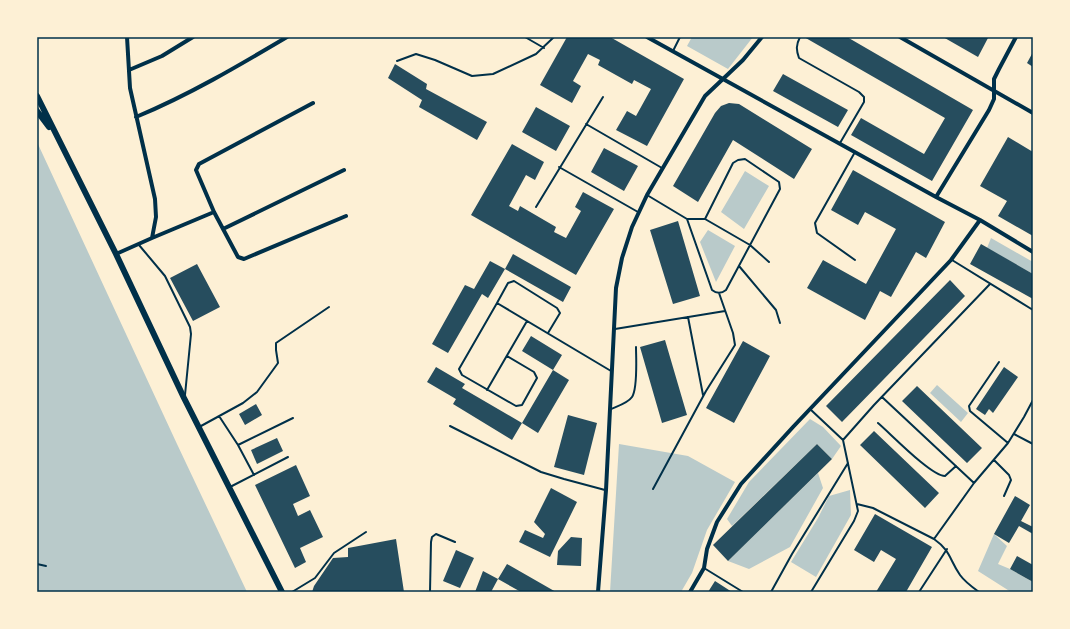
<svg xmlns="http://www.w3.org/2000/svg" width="1070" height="629" font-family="Manrope,sans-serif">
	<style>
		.green { fill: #b9caca }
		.building { fill: #264d5e }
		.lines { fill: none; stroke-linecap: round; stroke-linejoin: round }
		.path { stroke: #003049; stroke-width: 2 }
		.service { stroke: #003049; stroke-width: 2 }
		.minor { stroke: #003049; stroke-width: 4 }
		.secondary { stroke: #003049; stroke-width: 6 }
		.neatline { fill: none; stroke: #003049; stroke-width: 1.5 }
	</style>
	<rect width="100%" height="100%" fill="#fdf0d5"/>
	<!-- green -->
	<path class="green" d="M 692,37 L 753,37 L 728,69 L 687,46 Z
		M 37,142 L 177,444 L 247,592 L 37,592 Z
		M 745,171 L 769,186 L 744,229 L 721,212 Z
		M 708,230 L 735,246 L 716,282 L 700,242 Z
		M 991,238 L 1033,262 L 1033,274 L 987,248 Z
		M 937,385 L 968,413 L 961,422 L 930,393 Z
		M 810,419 L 823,427 L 841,446 L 832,459 L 817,444 L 732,526 L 727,519 L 749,482 Z
		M 619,444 L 688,456 L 735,482 L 707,530 L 692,573 L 681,592 L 610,592 Z
		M 818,473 L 823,488 L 790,547 L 749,569 L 728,561 Z
		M 850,490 L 851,515 L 816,577 L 791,562 L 818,518 L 829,496 Z
		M 994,534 L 1007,546 L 998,564 L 1010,569 L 1033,582 L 1033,592 L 1011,592 L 978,571 Z"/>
	<!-- building -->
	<path class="building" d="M 567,37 L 610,37 L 684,79 L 647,146 L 616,130 L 627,111 L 636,116 L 651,89 L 634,80 L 632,84 L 598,65 L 600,60 L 588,54 L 573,81 L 581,86 L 572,103 L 540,85 Z
		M 804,37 L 847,37 L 973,110 L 932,181 L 851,135 L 861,118 L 924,154 L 945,118 Z
		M 943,37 L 987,37 L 988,38 L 978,57 Z
		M 1033,52 L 1033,67 L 1027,63 Z
		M 395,64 L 427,84 L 426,89 L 487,122 L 477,140 L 419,107 L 422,100 L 388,78 Z
		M 783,74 L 848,110 L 838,127 L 773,91 Z
		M 729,103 L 739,104 L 812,149 L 794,179 L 733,140 L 698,202 L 673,186 L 715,113 L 721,106 Z
		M 536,107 L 570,126 L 556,151 L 522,132 Z
		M 1008,137 L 1033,152 L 1033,236 L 998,216 L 1007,201 L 980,186 Z
		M 512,144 L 544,162 L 535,180 L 526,175 L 509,206 L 518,211 L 520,206 L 556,227 L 554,232 L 566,238 L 581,211 L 575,207 L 583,192 L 614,209 L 576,275 L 471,215 Z
		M 604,148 L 638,166 L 624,191 L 591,172 Z
		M 853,170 L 945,222 L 926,258 L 916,252 L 891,297 L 880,291 L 865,320 L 807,288 L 823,260 L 866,284 L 896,229 L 865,212 L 858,225 L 831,210 Z
		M 678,221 L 700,296 L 673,304 L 650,230 Z
		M 981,244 L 1033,274 L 1033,299 L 970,264 Z
		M 513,254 L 571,287 L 563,302 L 505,269 Z
		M 490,261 L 505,269 L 488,298 L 482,294 L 448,353 L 432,344 L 465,285 L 474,289 Z
		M 197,264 L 220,307 L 193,321 L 170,278 Z
		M 950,280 L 965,296 L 842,422 L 826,406 Z
		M 531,336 L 562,355 L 553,370 L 569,380 L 538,433 L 522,423 L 553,370 L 522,351 Z
		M 665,340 L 687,415 L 662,423 L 640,347 Z
		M 743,341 L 770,356 L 734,423 L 706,408 Z
		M 436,367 L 465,384 L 462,388 L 522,423 L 512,440 L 453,404 L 456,399 L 427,382 Z
		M 1004,367 L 1018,377 L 993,413 L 989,409 L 985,415 L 976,409 Z
		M 917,386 L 982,448 L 967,463 L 902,401 Z
		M 256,404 L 262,415 L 245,425 L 239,414 Z
		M 568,415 L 597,423 L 584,475 L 554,467 Z
		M 874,431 L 939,493 L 925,508 L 860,445 Z
		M 277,438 L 283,451 L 257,464 L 251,450 Z
		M 817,444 L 832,459 L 728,561 L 713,545 Z
		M 296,465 L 310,496 L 293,504 L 298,516 L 310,510 L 323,537 L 300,548 L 306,562 L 295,568 L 255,485 Z
		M 551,488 L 577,502 L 550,557 L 519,542 L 525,530 L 543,538 L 545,534 L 534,522 Z
		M 1015,496 L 1030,505 L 1021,521 L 1033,527 L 1033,534 L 1019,526 L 1009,543 L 994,534 Z
		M 875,514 L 932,547 L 906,592 L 876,592 L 896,559 L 881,550 L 874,562 L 854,550 Z
		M 571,537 L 582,538 L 581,566 L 557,565 L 558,551 Z
		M 396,539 L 404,592 L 312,592 L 314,586 L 333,558 L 348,557 L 348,548 Z
		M 456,550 L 474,558 L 460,588 L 443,581 Z
		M 1017,556 L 1033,565 L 1033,582 L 1010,569 Z
		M 507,564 L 556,592 L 521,592 L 498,579 Z
		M 483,571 L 498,579 L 491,592 L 475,592 Z
		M 715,581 L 732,592 L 708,592 Z"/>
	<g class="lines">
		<!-- path -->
		<path class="path" d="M 37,564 L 46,566"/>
		<!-- service -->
		<path class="service" d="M 525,37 L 544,48
			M 800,37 C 796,45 796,50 799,58 L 859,92 L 864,97 L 864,102 L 840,143
			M 673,51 L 680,37
			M 397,61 L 416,54 L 435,60 L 472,76 L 493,74 L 536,54 L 554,37
			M 586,124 L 662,168
			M 855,152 L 815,223 L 817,233 L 855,260
			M 559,167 L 638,212
			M 647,195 L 687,219 L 712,290 C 717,294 721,294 726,290 L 780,189 L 779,182 L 745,159 L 738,160 L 733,163 L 705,219
			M 536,207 L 603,97
			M 687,219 L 705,219 L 750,245 L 769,262
			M 139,245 L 165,276 L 190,327 L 191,334 L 185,395
			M 952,260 L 1033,310
			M 739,266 L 776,310 L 780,323
			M 497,303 L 508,283 L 514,281 L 557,308 L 560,313 L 548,333
			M 688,317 L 703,395
			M 615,329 L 725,311
			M 507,356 L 534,372 L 537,378 L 522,405 L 516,406 L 462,375 L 459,369 L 497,303 L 611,371
			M 999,362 L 969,406 L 970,411 L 1008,443
			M 487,390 L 527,321
			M 882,397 L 974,483
			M 611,409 C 618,406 628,403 632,397 C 638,388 636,358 636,347
			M 810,409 L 843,440 L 858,511 L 854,521 L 811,592
			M 219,416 L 238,445 L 254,475
			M 878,423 C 891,434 931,476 945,476 L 956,466
			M 201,426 L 243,403 L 257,392 L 278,363 L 276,350 L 276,343 L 329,307
			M 450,426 L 541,472 L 564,479 L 605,490
			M 1014,434 L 1033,444
			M 843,440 L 874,405 L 990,284
			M 238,445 L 293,418
			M 994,460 L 1009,475 L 1011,480 L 1004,496
			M 230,487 L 288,457
			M 653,489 L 706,391 L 735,345 L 733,333 L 719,293
			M 857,504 L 873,508 L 934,539 C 951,551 949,559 960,575 C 965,582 972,587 979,592
			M 934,539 L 974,483 L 1008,443 L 1024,417 L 1033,400
			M 704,568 L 743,592
			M 292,592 L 315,578 L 334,553 L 366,532
			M 430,592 L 431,542 L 432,537 L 436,534 L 455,542
			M 771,592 L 792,554 L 848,463
			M 919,592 L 947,549"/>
		<!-- minor -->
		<path class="minor" d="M 647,37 L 936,197 L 980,220 L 1033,252
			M 900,37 L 1033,113
			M 129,70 L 162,56 L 193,37
			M 313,103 L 199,164 L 196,170 L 214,212 L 238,257 L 244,259 L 346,216
			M 136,117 C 189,95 238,66 287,37
			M 936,197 L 989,110 L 994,99 L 994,79 L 999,69 L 1016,37
			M 223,229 L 344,170
			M 152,238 L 214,212
			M 116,254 L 152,238 L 156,217 L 155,199 L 130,88 L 127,37
			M 598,592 L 606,490 L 616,288 L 622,258 L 632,227 L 647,195 L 705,96 L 743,60 L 762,37
			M 690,592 L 704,568 L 707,549 L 717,522 L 741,484 L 793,427 L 951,260 L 980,220"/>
		<!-- secondary -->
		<path class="secondary" d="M 37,96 L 116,254 L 184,398 L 282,592
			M 37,111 L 49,127"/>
	</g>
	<!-- border -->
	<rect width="1070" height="629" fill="none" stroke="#fdf0d5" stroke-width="76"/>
	<rect x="38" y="38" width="994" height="553" class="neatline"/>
</svg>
